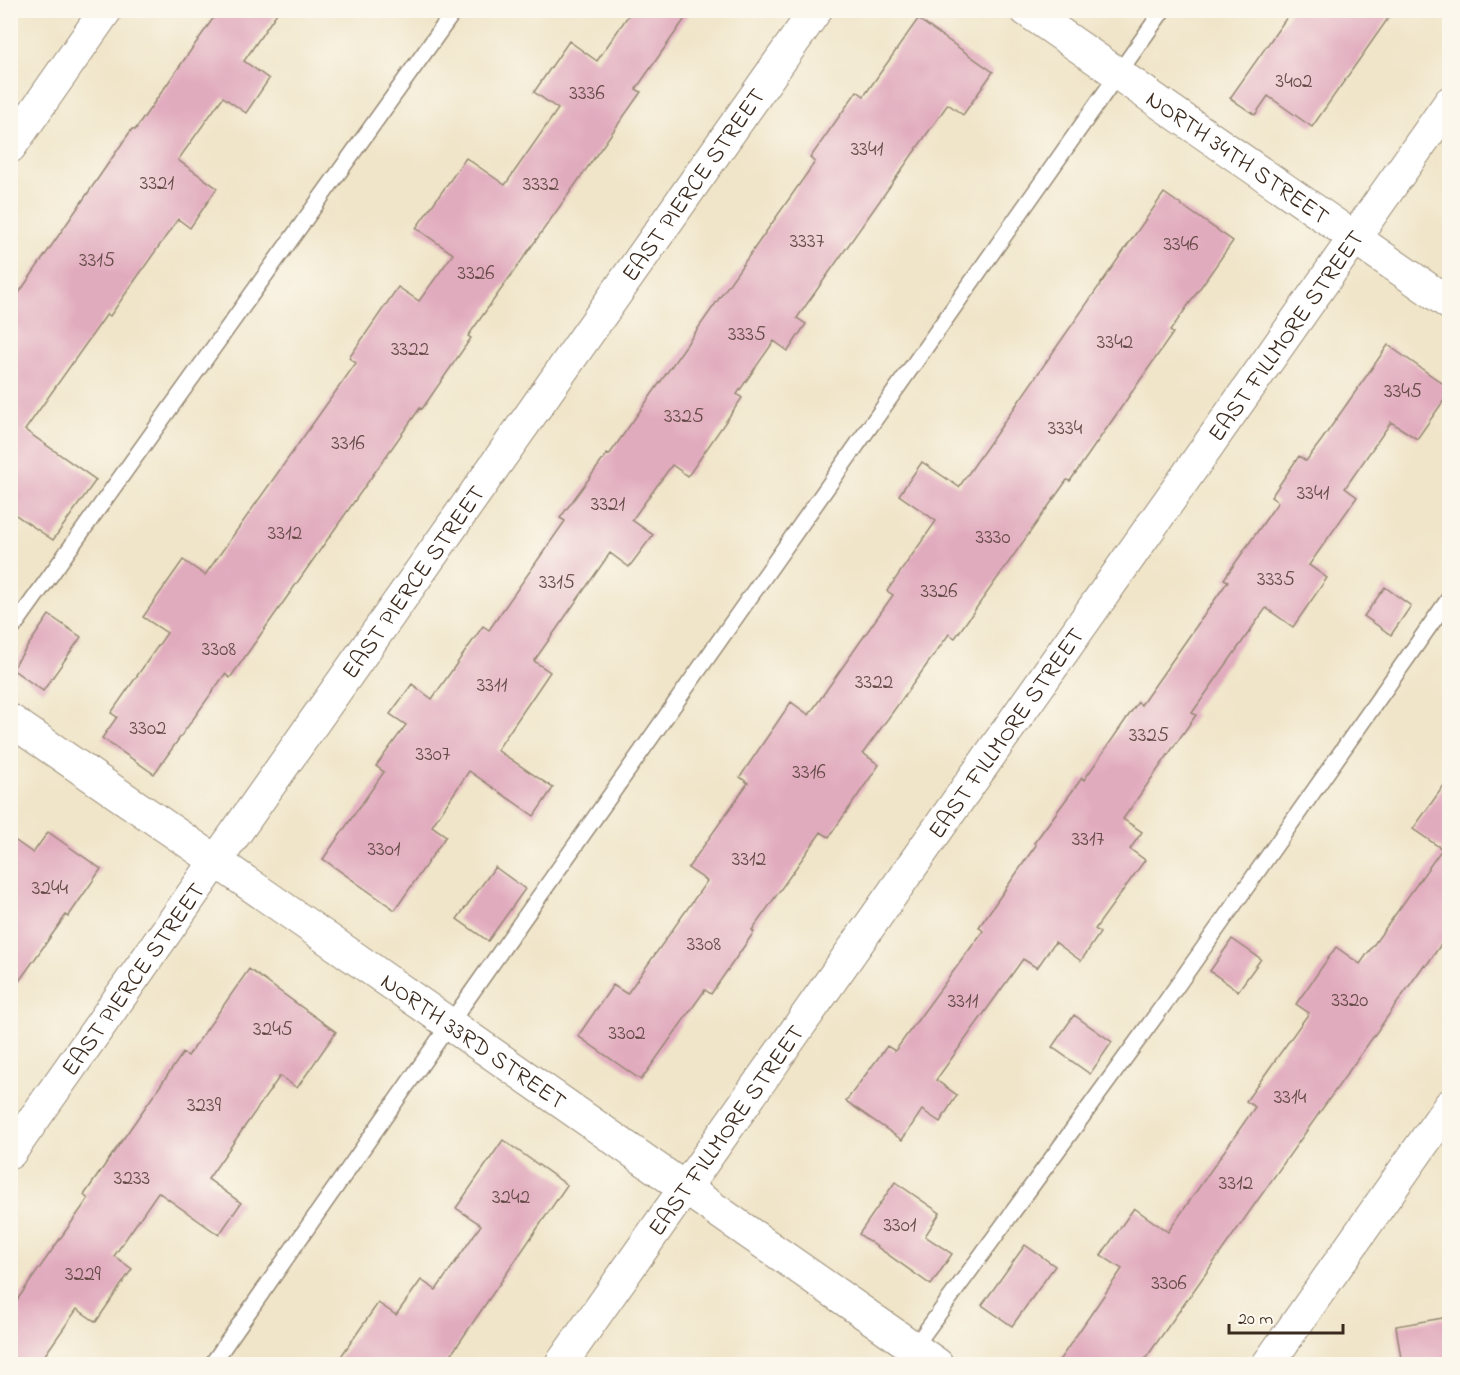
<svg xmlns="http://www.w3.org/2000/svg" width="1460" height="1375" font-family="'Indie Flower',sans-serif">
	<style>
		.building { fill: #e1abbe }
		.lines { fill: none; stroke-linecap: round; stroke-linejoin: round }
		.service-casing { stroke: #968874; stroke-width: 18 }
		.minor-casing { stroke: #968874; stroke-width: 34 }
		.service { stroke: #fff; stroke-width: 15 }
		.minor { stroke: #fff; stroke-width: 32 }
		.labels { text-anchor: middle; stroke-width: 5; stroke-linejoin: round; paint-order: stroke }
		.number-label { font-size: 21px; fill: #644a46 }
		.street-label { font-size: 24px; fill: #3b2a1e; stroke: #fbf7ec }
	</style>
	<rect width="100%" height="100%" fill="#fbf7ec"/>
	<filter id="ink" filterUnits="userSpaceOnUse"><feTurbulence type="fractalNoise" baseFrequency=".0167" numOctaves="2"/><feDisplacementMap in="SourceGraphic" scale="12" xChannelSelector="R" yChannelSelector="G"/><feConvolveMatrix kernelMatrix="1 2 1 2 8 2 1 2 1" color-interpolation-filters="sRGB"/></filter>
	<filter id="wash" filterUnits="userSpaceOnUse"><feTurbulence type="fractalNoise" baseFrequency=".008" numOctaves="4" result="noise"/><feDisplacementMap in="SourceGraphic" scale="24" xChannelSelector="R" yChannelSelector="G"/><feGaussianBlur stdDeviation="1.35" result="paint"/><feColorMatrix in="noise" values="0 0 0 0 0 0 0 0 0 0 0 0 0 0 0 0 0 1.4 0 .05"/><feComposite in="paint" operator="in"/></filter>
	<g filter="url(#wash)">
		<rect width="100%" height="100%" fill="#f0e5c9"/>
		<g id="blocks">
			<!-- building -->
			<path class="building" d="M 219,10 L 279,10 L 244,61 L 269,79 L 246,113 L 223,97 L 178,160 L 217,188 L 190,228 L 178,219 L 110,316 L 107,314 L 25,430 L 96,480 L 53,540 L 10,511 L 10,306 L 132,129 L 135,130 Z
				M 632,10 L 691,10 L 636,89 L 641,92 L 468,336 L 471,338 L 422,409 L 420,408 L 230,678 L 225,674 L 154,774 L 102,738 L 117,717 L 111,713 L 167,633 L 143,617 L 183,560 L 205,575 L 356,363 L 349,358 L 398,287 L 419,301 L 453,254 L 416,228 L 466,158 L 505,185 L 558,109 L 534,92 L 569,41 L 597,61 Z
				M 1292,10 L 1394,10 L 1312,127 L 1268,96 L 1255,115 L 1230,98 Z
				M 918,19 L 993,72 L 963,115 L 948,104 L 797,318 L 806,324 L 788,351 L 774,341 L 737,394 L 742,398 L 688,476 L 672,465 L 632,520 L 653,535 L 629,567 L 610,553 L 534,661 L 550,672 L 497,750 L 553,788 L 534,816 L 469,771 L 432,826 L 446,836 L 395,910 L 323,859 L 384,772 L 376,766 L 406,725 L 390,714 L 412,684 L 432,699 L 483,626 L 489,630 L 565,521 L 560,518 L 607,454 L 609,455 L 815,162 L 810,158 L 857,91 L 864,96 Z
				M 1164,193 L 1233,241 L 1170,331 L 1173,333 L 1070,481 L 1067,480 L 955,638 L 949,634 L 863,753 L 879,765 L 829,837 L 821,832 L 752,930 L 754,932 L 711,994 L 705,990 L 641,1080 L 578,1036 L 613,985 L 627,994 L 707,881 L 688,868 L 748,783 L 740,777 L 791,702 L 809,715 L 893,595 L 887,591 L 936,521 L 899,495 L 922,462 L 959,487 Z
				M 1388,345 L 1449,388 L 1449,393 L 1417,439 L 1391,422 L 1345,488 L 1357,497 L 1309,565 L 1327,578 L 1293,627 L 1266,608 L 1192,713 L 1196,715 L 1123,819 L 1142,832 L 1130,849 L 1145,860 L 1095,929 L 1100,933 L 1081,961 L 1055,942 L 1037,968 L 1023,959 L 936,1080 L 957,1095 L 940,1122 L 922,1110 L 902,1140 L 846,1101 L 887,1046 L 895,1051 L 983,931 L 979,927 L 1036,845 L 1034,843 L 1082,778 L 1084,780 L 1138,702 L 1141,705 L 1228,581 L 1224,579 L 1278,502 L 1271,497 L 1299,456 L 1306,461 L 1321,441 Z
				M 1385,587 L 1411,606 L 1391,635 L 1364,616 Z
				M 49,615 L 81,637 L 43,691 L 12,669 Z
				M 1449,778 L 1449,933 L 1426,966 L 1424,965 L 1141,1365 L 1056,1365 L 1122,1269 L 1101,1255 L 1134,1208 L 1168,1232 L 1255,1107 L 1246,1101 L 1309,1013 L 1296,1004 L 1336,947 L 1360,964 L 1442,849 L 1413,829 Z
				M 48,832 L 101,869 L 68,917 L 66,915 L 10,994 L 10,837 L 33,853 Z
				M 495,867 L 525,889 L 488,941 L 457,919 Z
				M 1232,939 L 1261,959 L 1238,991 L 1210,971 Z
				M 249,969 L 336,1032 L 297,1088 L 280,1076 L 208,1179 L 241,1203 L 219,1235 L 158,1192 L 114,1256 L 132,1269 L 96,1322 L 77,1309 L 38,1365 L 10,1365 L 10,1310 L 88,1199 L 84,1195 L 183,1053 L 188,1056 Z
				M 1074,1015 L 1112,1042 L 1090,1074 L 1052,1047 Z
				M 503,1140 L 567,1185 L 444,1365 L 335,1365 L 378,1303 L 396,1315 L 421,1280 L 436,1290 L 481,1225 L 456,1208 Z
				M 895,1182 L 940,1213 L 925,1236 L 952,1254 L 931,1285 L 859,1234 Z
				M 1025,1245 L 1055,1266 L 1012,1326 L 982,1305 Z
				M 1449,1317 L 1449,1365 L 1402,1365 L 1396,1326 Z"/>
		</g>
	</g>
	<g filter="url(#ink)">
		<use href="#blocks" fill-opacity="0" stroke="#968874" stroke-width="1.5"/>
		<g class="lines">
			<!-- service casing -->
			<g class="service-casing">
				<path id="service" d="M 10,632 L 455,10
					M 212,1364 L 465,1002 L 1163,10
					M 902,1364 L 1165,1003 L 1450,597"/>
			</g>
			<!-- minor casing -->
			<g class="minor-casing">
				<g id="minor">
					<path id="s1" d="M 1026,10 L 1450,304"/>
					<path d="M 10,147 L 106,10"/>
					<path id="s2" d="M 10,720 L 216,861 L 937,1364"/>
					<path id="s3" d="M 10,1153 L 816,10"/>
					<path id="s4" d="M 561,1364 L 1450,102"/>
					<path d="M 1268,1364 L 1450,1105"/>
				</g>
			</g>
			<!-- service -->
			<use href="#service" class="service"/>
			<!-- minor -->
			<use href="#minor" class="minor"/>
		</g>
	</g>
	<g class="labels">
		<!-- number labels -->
		<g class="number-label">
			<text x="1294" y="87">3402</text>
			<text x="587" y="99">3336</text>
			<text x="867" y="155">3341</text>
			<text x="157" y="189">3321</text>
			<text x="541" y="190">3332</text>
			<text x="807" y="247">3337</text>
			<text x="1181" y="250">3346</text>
			<text x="97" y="266">3315</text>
			<text x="476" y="279">3326</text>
			<text x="747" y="340">3335</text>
			<text x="1115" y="348">3342</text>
			<text x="410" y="355">3322</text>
			<text x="1403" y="397">3345</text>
			<text x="684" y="422">3325</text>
			<text x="1065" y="434">3334</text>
			<text x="348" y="449">3316</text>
			<text x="1313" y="499">3341</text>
			<text x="608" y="510">3321</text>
			<text x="285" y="539">3312</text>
			<text x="993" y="543">3330</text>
			<text x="1276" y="585">3335</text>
			<text x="557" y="588">3315</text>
			<text x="939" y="597">3326</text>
			<text x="219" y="655">3308</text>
			<text x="874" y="688">3322</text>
			<text x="492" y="691">3311</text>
			<text x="148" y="734">3302</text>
			<text x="1149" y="741">3325</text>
			<text x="433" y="760">3307</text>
			<text x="809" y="778">3316</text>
			<text x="1088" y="845">3317</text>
			<text x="384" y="855">3301</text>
			<text x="749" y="865">3312</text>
			<text x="50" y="894">3244</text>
			<text x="704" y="950">3308</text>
			<text x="1350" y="1006">3320</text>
			<text x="963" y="1007">3311</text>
			<text x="273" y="1035">3245</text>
			<text x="627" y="1039">3302</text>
			<text x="1290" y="1103">3314</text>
			<text x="204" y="1111">3239</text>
			<text x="132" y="1184">3233</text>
			<text x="1236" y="1189">3312</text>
			<text x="511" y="1203">3242</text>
			<text x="900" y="1231">3301</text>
			<text x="83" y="1280">3229</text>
			<text x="1169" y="1289">3306</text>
		</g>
		<!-- street labels -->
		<g class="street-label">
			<text dy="8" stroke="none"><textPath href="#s1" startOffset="258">NORTH 34TH STREET</textPath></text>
			<text dy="8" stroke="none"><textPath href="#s3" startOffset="1185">EAST PIERCE STREET</textPath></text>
			<text dy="8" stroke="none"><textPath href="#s4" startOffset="1258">EAST FILLMORE STREET</textPath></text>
			<text dy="8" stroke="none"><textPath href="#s3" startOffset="699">EAST PIERCE STREET</textPath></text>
			<text dy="8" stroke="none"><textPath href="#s4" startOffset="772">EAST FILLMORE STREET</textPath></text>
			<text dy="8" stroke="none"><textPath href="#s3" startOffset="213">EAST PIERCE STREET</textPath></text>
			<text dy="8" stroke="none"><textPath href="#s2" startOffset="564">NORTH 33RD STREET</textPath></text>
			<text dy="8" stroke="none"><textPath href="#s4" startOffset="286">EAST FILLMORE STREET</textPath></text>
		</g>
	</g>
	<!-- margin -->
	<rect width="1460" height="1375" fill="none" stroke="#fbf7ec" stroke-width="36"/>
	<!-- scale -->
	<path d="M1229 1324v9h114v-9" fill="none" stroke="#3b2a1e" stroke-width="3"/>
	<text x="1238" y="1324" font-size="18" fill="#3b2a1e" stroke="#fbf7ec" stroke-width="4.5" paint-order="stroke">20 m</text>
</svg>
